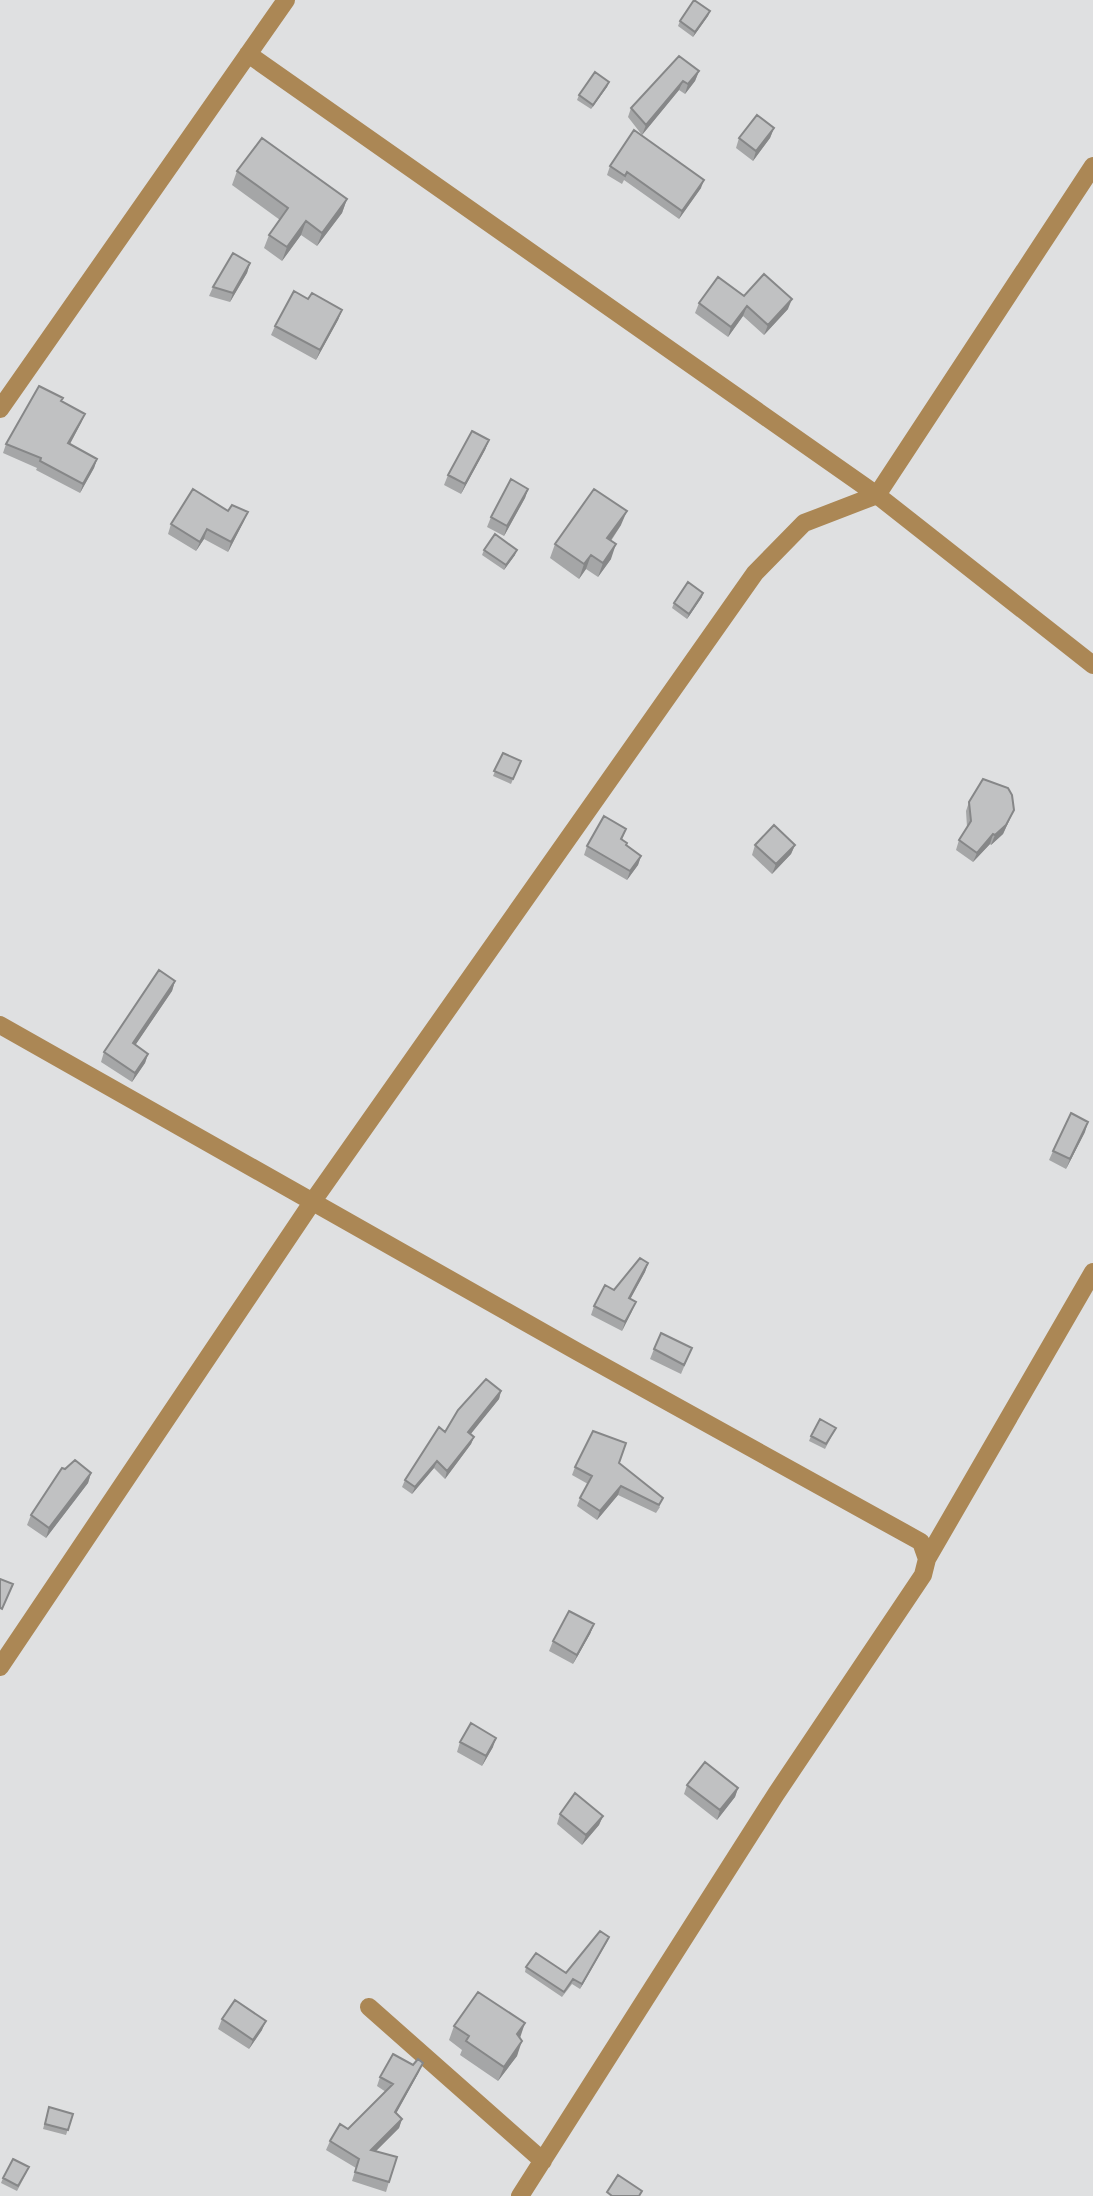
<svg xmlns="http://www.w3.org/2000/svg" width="1093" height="2196" font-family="Barlow,sans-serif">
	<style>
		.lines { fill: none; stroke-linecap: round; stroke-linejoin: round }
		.minor { stroke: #ab8755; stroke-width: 18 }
		.wall { fill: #a5a6a7 }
		.shaded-wall { fill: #868788 }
		.building { fill: #c0c1c2; stroke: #868788; stroke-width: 2 }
	</style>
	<rect width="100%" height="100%" fill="#dfe0e1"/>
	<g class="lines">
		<!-- minor -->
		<path class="minor" d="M 248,54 L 877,495 L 1093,665
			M 0,409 L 286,0
			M 0,1025 L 578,1352 L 921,1542 L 927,1559 L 923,1575 L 776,1794 L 520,2196
			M 927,1559 L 1093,1272
			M 0,1667 L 313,1201 L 755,573 L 804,523 L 877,495 L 1093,166
			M 369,2007 L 543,2161"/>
	</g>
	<!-- wall -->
	<path class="wall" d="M 710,11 L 708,16 L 693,37 L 678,26 L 680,21 Z
		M 699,71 L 695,81 L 685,94 L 679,90 L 642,135 L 628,117 L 631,108 Z
		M 609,82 L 607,87 L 591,109 L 577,100 L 579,95 Z
		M 774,128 L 770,138 L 753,161 L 736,148 L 739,138 Z
		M 610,166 L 701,188 L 679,219 L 624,180 L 622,184 L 607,175 Z
		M 237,171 L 347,199 L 342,213 L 317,246 L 301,235 L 282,261 L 264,248 L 269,235 L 280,220 L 232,185 Z
		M 250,263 L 247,273 L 230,302 L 209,296 L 213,287 Z
		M 744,296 L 788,309 L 764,335 L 743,316 L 728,337 L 695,313 L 699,303 Z
		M 308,299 L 342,310 L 338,320 L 316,360 L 271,335 L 275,326 Z
		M 62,401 L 85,414 L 81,423 L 70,444 L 97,459 L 94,468 L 80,493 L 36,470 L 37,468 L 3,453 L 6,444 Z
		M 489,440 L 485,450 L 461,494 L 444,485 L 448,475 Z
		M 528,489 L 525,498 L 504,536 L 487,527 L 491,517 Z
		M 228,511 L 244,521 L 228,552 L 204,539 L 196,551 L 168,534 L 171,524 Z
		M 621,525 L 611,541 L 611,559 L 598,577 L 586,569 L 579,579 L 550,558 L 555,544 Z
		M 484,550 L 515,555 L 504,570 L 482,555 Z
		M 702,597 L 687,619 L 672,608 L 674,603 Z
		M 503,753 L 521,761 L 511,784 L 493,776 Z
		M 969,802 L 1014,810 L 1003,834 L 991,845 L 990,844 L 973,862 L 956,850 L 959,840 L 967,827 L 966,811 Z
		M 626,829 L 622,840 L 627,845 L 641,856 L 638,865 L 627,880 L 584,855 L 587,846 Z
		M 755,845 L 795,845 L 791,854 L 772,874 L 752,855 Z
		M 175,981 L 172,991 L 135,1045 L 148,1054 L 145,1063 L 132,1082 L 101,1062 L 104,1052 Z
		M 1085,1132 L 1066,1169 L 1049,1160 L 1053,1151 Z
		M 648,1263 L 645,1272 L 630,1299 L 632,1311 L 622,1331 L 591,1315 L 594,1306 Z
		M 692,1348 L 681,1374 L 650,1359 L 654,1349 Z
		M 501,1391 L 499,1399 L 470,1434 L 474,1437 L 471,1444 L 445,1479 L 434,1468 L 412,1494 L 402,1487 L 405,1480 L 445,1432 Z
		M 836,1428 L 825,1449 L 809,1441 L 811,1436 Z
		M 619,1463 L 660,1507 L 656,1513 L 618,1495 L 597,1520 L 577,1506 L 580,1498 L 588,1484 L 572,1475 L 575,1467 Z
		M 65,1469 L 91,1473 L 88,1483 L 46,1538 L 27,1525 L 31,1515 Z
		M 594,1624 L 590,1634 L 573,1664 L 549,1651 L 553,1641 Z
		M 460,1742 L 493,1747 L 482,1766 L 457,1752 Z
		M 687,1785 L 738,1788 L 735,1797 L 717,1820 L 684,1794 Z
		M 560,1814 L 603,1816 L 599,1825 L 582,1845 L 557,1824 Z
		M 609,1937 L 580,1989 L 572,1984 L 562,1997 L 525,1972 L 526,1967 L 566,1973 Z
		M 222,2019 L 262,2030 L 249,2049 L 218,2029 Z
		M 454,2026 L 520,2038 L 517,2056 L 498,2081 L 460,2055 L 462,2050 L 449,2040 Z
		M 419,2072 L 396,2113 L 402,2119 L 399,2128 L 376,2151 L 389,2182 L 386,2192 L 352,2181 L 356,2168 L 326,2150 L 330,2141 L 348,2129 L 386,2092 L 377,2086 L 380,2077 Z
		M 49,2107 L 73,2114 L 66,2135 L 43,2129 Z
		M 27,2172 L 17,2191 L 1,2183 L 3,2178 Z"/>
	<!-- shaded-wall -->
	<path class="shaded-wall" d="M 710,11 L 708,16 L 693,37 L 695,32 Z
		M 699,71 L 695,81 L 685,94 L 688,84 Z
		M 683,81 L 679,90 L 642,135 L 646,125 Z
		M 609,82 L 607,87 L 591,109 L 593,105 Z
		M 774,128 L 770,138 L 753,161 L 756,151 Z
		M 704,180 L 701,188 L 679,219 L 682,211 Z
		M 347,199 L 342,213 L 317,246 L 322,233 Z
		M 306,221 L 301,235 L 282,261 L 287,247 Z
		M 250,263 L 247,273 L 230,302 L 233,293 Z
		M 792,299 L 788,309 L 764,335 L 768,325 Z
		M 747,306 L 743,316 L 728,337 L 731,327 Z
		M 342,310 L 338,320 L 316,360 L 320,350 Z
		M 85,414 L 81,423 L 65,453 L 68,443 Z
		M 489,440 L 485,450 L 461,494 L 465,484 Z
		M 97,459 L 94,468 L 80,493 L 83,484 Z
		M 528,489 L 525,498 L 504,536 L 507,526 Z
		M 627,511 L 621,525 L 602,553 L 607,538 Z
		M 248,512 L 244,521 L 228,552 L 231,542 Z
		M 207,529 L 204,539 L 196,551 L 200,542 Z
		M 616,544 L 611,559 L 598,577 L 603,563 Z
		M 517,550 L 515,555 L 504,570 L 506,565 Z
		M 591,555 L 586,569 L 579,579 L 584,564 Z
		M 703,593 L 702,597 L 687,619 L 689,614 Z
		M 1014,810 L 1003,834 L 991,845 L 995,835 Z
		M 993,834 L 990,844 L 973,862 L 977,853 Z
		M 795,845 L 791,854 L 772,874 L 776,864 Z
		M 641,856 L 638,865 L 627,880 L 630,871 Z
		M 175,981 L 172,991 L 130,1053 L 133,1043 Z
		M 148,1054 L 145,1063 L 132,1082 L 135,1073 Z
		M 1088,1122 L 1085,1132 L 1066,1169 L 1070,1159 Z
		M 648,1263 L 645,1272 L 626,1307 L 629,1298 Z
		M 636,1302 L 632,1311 L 622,1331 L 625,1322 Z
		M 501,1391 L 499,1399 L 466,1440 L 468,1432 Z
		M 474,1437 L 471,1444 L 445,1479 L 447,1471 Z
		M 437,1461 L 434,1468 L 412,1494 L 415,1487 Z
		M 91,1473 L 88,1483 L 46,1538 L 49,1528 Z
		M 621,1486 L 618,1495 L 597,1520 L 600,1511 Z
		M 594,1624 L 590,1634 L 573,1664 L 577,1655 Z
		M 496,1738 L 493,1747 L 482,1766 L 486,1756 Z
		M 738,1788 L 735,1797 L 717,1820 L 720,1810 Z
		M 603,1816 L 599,1825 L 582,1845 L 586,1835 Z
		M 609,1937 L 607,1942 L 580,1989 L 582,1984 Z
		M 266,2021 L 262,2030 L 249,2049 L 253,2040 Z
		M 525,2023 L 520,2038 L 517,2034 Z
		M 522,2041 L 517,2056 L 498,2081 L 504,2067 Z
		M 423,2063 L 419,2072 L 392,2121 L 395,2112 Z
		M 402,2119 L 399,2128 L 368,2159 L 371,2150 Z"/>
	<!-- building -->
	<path class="building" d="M 694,0 L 710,11 L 695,32 L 680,21 Z
		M 679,56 L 699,71 L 688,84 L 683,81 L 646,125 L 631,108 Z
		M 595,72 L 609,82 L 593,105 L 579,95 Z
		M 757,115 L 774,128 L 756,151 L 739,138 Z
		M 634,130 L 704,180 L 682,211 L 627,172 L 625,176 L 610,166 Z
		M 262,138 L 347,199 L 322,233 L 306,221 L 287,247 L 269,235 L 288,208 L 237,171 Z
		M 233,253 L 250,263 L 233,293 L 213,287 Z
		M 764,274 L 792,299 L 768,325 L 747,306 L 731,327 L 699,303 L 718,277 L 744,296 Z
		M 294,291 L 308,299 L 312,293 L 342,310 L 320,350 L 275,326 Z
		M 39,386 L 63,398 L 61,401 L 85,414 L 68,443 L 97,459 L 83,484 L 40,461 L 41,458 L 6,444 Z
		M 472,431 L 489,440 L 465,484 L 448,475 Z
		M 511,479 L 528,489 L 507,526 L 491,517 Z
		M 193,489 L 228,511 L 232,505 L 248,512 L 231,542 L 207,529 L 200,542 L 171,524 Z
		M 594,489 L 627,511 L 607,538 L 616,544 L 603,563 L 591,555 L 584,564 L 555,544 Z
		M 495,534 L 517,550 L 506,565 L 484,550 Z
		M 688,582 L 703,593 L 689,614 L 674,603 Z
		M 503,753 L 521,761 L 513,779 L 494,771 Z
		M 983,779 L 1008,788 L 1012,795 L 1014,810 L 1006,825 L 995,835 L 993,834 L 977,853 L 959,840 L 971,821 L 969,802 Z
		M 604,816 L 626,829 L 621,839 L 627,843 L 626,845 L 641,856 L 630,871 L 587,846 Z
		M 774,825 L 795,845 L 776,864 L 755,845 Z
		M 159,970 L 175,981 L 133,1043 L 148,1054 L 135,1073 L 104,1052 Z
		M 1071,1113 L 1088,1122 L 1070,1159 L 1053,1151 Z
		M 640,1258 L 648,1263 L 629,1298 L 636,1302 L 625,1322 L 594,1306 L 605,1285 L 614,1290 Z
		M 661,1333 L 692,1348 L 684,1365 L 654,1349 Z
		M 486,1379 L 501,1391 L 468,1432 L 474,1437 L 447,1471 L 437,1461 L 415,1487 L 405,1480 L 439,1427 L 445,1432 L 458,1410 Z
		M 820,1419 L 836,1428 L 826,1444 L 811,1436 Z
		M 593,1431 L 626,1443 L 619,1463 L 663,1498 L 659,1505 L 621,1486 L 600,1511 L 580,1498 L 592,1476 L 575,1467 Z
		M 75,1460 L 91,1473 L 49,1528 L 31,1515 L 62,1468 L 65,1469 Z
		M 0,1579 L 13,1584 L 2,1609 L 0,1608 Z
		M 569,1611 L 594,1624 L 577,1655 L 553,1641 Z
		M 471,1723 L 496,1738 L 486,1756 L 460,1742 Z
		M 705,1762 L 738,1788 L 720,1810 L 687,1785 Z
		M 575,1793 L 603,1816 L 586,1835 L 560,1814 Z
		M 600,1931 L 609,1937 L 582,1984 L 573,1979 L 564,1992 L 526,1967 L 536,1953 L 566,1973 Z
		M 478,1992 L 525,2023 L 517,2034 L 522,2041 L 504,2067 L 466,2041 L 469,2036 L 454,2026 Z
		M 235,2000 L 266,2021 L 253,2040 L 222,2019 Z
		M 393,2054 L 413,2065 L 418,2059 L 423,2063 L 395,2112 L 402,2119 L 371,2150 L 397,2157 L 389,2182 L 355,2172 L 359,2159 L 330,2141 L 340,2124 L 348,2129 L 393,2084 L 380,2077 Z
		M 49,2107 L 73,2114 L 68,2130 L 45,2124 Z
		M 13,2159 L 29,2167 L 18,2186 L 3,2178 Z
		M 618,2175 L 642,2191 L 639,2196 L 612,2196 L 607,2192 Z"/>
</svg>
